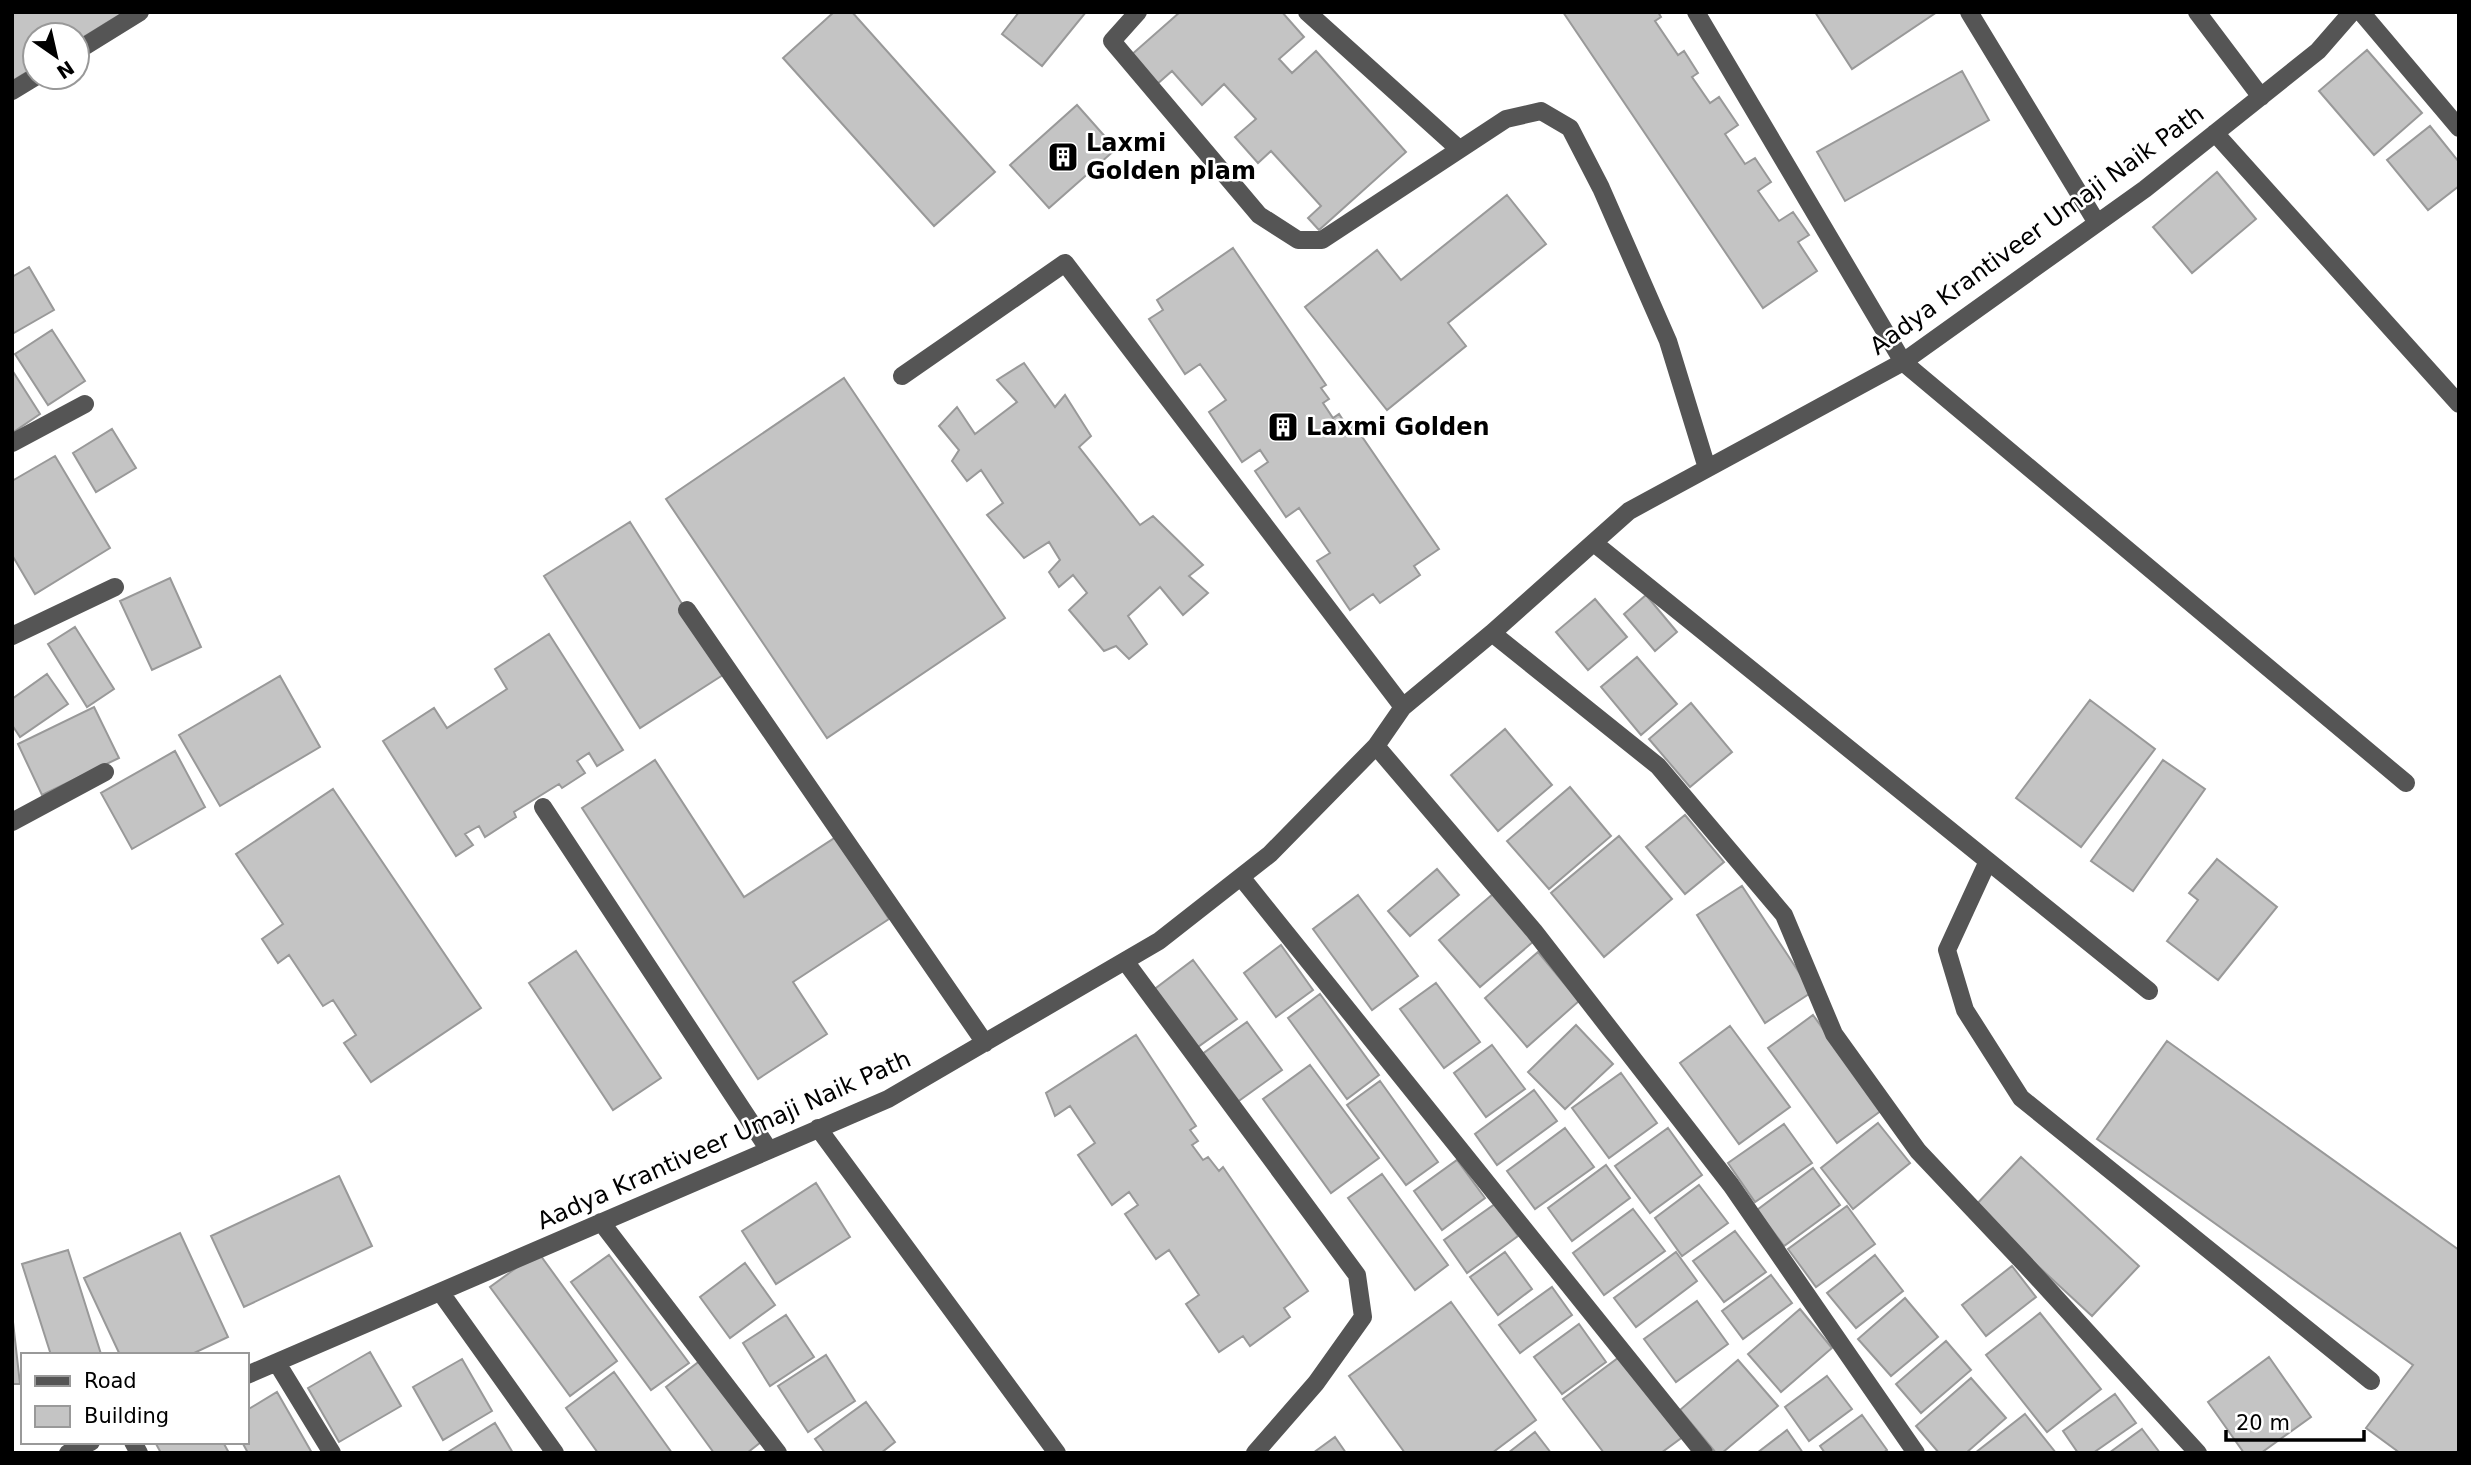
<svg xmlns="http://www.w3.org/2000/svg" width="2471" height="1465" font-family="'DejaVu Sans',sans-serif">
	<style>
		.building { fill: #c4c4c4; stroke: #999; stroke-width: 2 }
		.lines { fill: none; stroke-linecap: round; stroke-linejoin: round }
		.minor { stroke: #555; stroke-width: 18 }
		.labels { text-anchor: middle; stroke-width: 5; stroke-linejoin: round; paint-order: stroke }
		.poi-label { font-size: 24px; font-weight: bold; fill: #000; stroke: #fff; text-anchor: start }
		.street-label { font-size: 24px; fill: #000; stroke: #fff }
	</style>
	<rect width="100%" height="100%" fill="#fff"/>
	<!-- building -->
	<path class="building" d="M 12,12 L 124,12 L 77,41 L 77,35 L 35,35 L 35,67 L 12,81 Z
		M 834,12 L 852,12 L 995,172 L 934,226 L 783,58 Z
		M 1019,12 L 1086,12 L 1042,66 L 1002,34 Z
		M 1180,12 L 1282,12 L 1304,37 L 1279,59 L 1292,73 L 1316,51 L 1406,152 L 1319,230 L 1308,218 L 1321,206 L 1271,151 L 1258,163 L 1235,137 L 1256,119 L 1224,84 L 1202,105 L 1172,71 L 1156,85 L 1130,56 Z
		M 1563,12 L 1658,12 L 1661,17 L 1655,21 L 1678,55 L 1684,51 L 1698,73 L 1692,77 L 1710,103 L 1719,97 L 1738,125 L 1725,134 L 1745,164 L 1755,158 L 1771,182 L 1758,191 L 1779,221 L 1793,212 L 1809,235 L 1798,242 L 1817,271 L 1763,308 Z
		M 1815,12 L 1937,12 L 1852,69 Z
		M 2367,50 L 2422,113 L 2374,155 L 2319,91 Z
		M 1962,71 L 1989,120 L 1845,201 L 1817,152 Z
		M 1077,105 L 1116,149 L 1049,208 L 1010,165 Z
		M 2430,126 L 2459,162 L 2459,186 L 2428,210 L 2387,160 Z
		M 2217,172 L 2256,219 L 2192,273 L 2153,227 Z
		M 1507,195 L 1546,244 L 1448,323 L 1466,346 L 1387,410 L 1305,307 L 1377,250 L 1401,280 Z
		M 1233,248 L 1326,385 L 1321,388 L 1329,399 L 1323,403 L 1333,418 L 1339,414 L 1349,429 L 1354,425 L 1439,549 L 1414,566 L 1420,575 L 1380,603 L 1373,594 L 1350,610 L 1317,561 L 1330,553 L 1299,508 L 1286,517 L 1255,471 L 1268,462 L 1260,450 L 1242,462 L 1209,412 L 1226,400 L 1200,364 L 1185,374 L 1149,319 L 1163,310 L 1157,300 Z
		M 29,267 L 54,310 L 12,334 L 12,277 Z
		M 52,330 L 85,381 L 48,405 L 15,354 Z
		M 1024,363 L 1055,407 L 1065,395 L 1091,436 L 1079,447 L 1140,525 L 1153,516 L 1203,565 L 1189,576 L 1208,593 L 1183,615 L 1160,587 L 1128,616 L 1147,644 L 1129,659 L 1116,646 L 1104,651 L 1069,610 L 1087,593 L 1073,575 L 1059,587 L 1049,572 L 1060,560 L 1049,542 L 1024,558 L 987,515 L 1003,503 L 981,470 L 967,481 L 952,461 L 959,450 L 939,426 L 957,407 L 975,434 L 1017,402 L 997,380 Z
		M 12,370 L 40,414 L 12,433 Z
		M 844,378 L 1005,618 L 827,738 L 666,499 Z
		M 112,429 L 136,468 L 96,492 L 73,453 Z
		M 55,456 L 110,548 L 35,594 L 12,555 L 12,481 Z
		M 630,522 L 726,673 L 640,728 L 544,576 Z
		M 170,578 L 201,647 L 152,670 L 120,601 Z
		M 1646,595 L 1677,632 L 1655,651 L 1624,614 Z
		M 1595,599 L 1627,637 L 1588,670 L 1556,632 Z
		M 75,627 L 114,689 L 87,707 L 48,644 Z
		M 549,634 L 623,750 L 597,766 L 589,753 L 577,761 L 585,773 L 562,788 L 559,784 L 514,812 L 516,817 L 485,837 L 479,826 L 465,834 L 473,845 L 456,856 L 383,741 L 434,708 L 447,728 L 507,689 L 495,669 Z
		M 1637,657 L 1677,704 L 1641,735 L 1601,687 Z
		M 47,674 L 68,704 L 20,737 L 12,725 L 12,699 Z
		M 280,676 L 320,747 L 220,806 L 179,735 Z
		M 2090,700 L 2155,749 L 2081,847 L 2016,798 Z
		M 1691,703 L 1732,752 L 1690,787 L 1649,739 Z
		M 94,707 L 119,758 L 42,795 L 18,744 Z
		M 1505,729 L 1552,785 L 1498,831 L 1451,775 Z
		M 175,751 L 205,807 L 132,849 L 101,793 Z
		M 655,760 L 744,897 L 836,837 L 889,919 L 793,982 L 827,1034 L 758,1079 L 582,808 Z
		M 2163,760 L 2205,789 L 2133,891 L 2091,861 Z
		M 1570,787 L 1611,836 L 1549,889 L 1507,841 Z
		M 333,789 L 481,1008 L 371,1082 L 344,1043 L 356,1035 L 333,1000 L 323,1006 L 289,955 L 278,963 L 262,939 L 283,924 L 236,854 Z
		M 1685,815 L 1724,862 L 1685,894 L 1646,847 Z
		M 1619,836 L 1672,899 L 1604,957 L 1551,893 Z
		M 2217,859 L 2277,907 L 2218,980 L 2167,941 L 2198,900 L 2189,893 Z
		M 1437,869 L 1459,895 L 1410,936 L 1388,911 Z
		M 1742,886 L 1812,992 L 1765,1023 L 1697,915 Z
		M 1493,894 L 1534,941 L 1480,987 L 1439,940 Z
		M 1358,895 L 1418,976 L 1372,1010 L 1313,929 Z
		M 1281,945 L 1313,990 L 1276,1017 L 1244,973 Z
		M 576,951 L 661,1078 L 613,1110 L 529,983 Z
		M 1538,952 L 1579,1001 L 1527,1047 L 1485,998 Z
		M 1193,960 L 1237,1019 L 1195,1049 L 1152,991 Z
		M 1436,983 L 1480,1042 L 1444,1068 L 1400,1009 Z
		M 1320,994 L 1379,1075 L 1347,1099 L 1288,1018 Z
		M 1813,1015 L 1882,1110 L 1837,1143 L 1768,1048 Z
		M 1247,1022 L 1282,1070 L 1233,1105 L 1198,1057 Z
		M 1576,1025 L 1613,1064 L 1565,1109 L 1528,1072 Z
		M 1730,1026 L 1790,1107 L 1739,1144 L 1680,1063 Z
		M 1136,1035 L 1196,1126 L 1190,1130 L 1198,1141 L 1192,1145 L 1203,1160 L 1208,1157 L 1219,1171 L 1223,1167 L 1308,1291 L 1284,1308 L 1290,1317 L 1250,1346 L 1243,1336 L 1219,1352 L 1186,1304 L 1199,1295 L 1169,1250 L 1156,1259 L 1125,1214 L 1138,1205 L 1129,1192 L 1112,1205 L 1078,1155 L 1095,1143 L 1070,1106 L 1055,1116 L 1046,1093 Z
		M 2167,1041 L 2459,1250 L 2459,1453 L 2400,1453 L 2366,1428 L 2413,1365 L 2097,1139 Z
		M 1492,1045 L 1525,1089 L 1486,1117 L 1454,1073 Z
		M 1310,1065 L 1379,1158 L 1331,1193 L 1263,1099 Z
		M 1621,1073 L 1657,1123 L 1609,1158 L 1572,1108 Z
		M 1380,1081 L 1438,1162 L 1406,1185 L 1347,1105 Z
		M 1534,1090 L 1557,1121 L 1497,1165 L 1475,1134 Z
		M 1878,1123 L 1910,1163 L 1853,1209 L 1821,1168 Z
		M 1784,1124 L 1812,1163 L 1755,1202 L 1728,1163 Z
		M 1565,1128 L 1594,1167 L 1535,1209 L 1507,1171 Z
		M 1668,1128 L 1702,1175 L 1650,1213 L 1615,1166 Z
		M 2021,1157 L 2139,1266 L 2092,1316 L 1974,1207 Z
		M 1457,1160 L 1485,1198 L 1442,1230 L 1414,1191 Z
		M 1606,1165 L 1630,1198 L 1572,1241 L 1548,1208 Z
		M 1813,1168 L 1840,1205 L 1784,1246 L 1757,1210 Z
		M 1382,1174 L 1448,1265 L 1415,1290 L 1348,1198 Z
		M 339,1176 L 372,1246 L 244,1307 L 211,1236 Z
		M 816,1183 L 850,1237 L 776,1284 L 742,1231 Z
		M 1699,1185 L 1728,1223 L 1682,1256 L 1655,1218 Z
		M 1495,1204 L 1518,1236 L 1467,1273 L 1444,1240 Z
		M 1847,1206 L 1875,1244 L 1816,1287 L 1788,1249 Z
		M 1633,1209 L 1665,1251 L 1604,1295 L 1573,1253 Z
		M 1735,1231 L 1766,1272 L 1724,1302 L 1693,1261 Z
		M 180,1233 L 228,1337 L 190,1355 L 120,1355 L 84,1278 Z
		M 68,1250 L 101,1354 L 51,1355 L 22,1264 Z
		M 538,1252 L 617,1361 L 570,1396 L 490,1287 Z
		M 1505,1252 L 1532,1289 L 1498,1315 L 1470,1277 Z
		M 1676,1252 L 1697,1281 L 1636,1327 L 1614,1298 Z
		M 609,1255 L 689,1363 L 651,1390 L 571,1282 Z
		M 1875,1255 L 1903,1291 L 1856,1328 L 1827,1293 Z
		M 745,1263 L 775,1305 L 730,1338 L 700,1297 Z
		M 2012,1266 L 2036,1297 L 1986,1336 L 1962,1305 Z
		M 1771,1275 L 1792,1303 L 1743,1339 L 1722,1311 Z
		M 1552,1287 L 1572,1315 L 1520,1353 L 1499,1325 Z
		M 1905,1298 L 1938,1337 L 1891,1376 L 1858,1339 Z
		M 1697,1301 L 1728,1344 L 1676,1382 L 1644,1339 Z
		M 1451,1302 L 1536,1420 L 1492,1453 L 1405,1453 L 1349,1376 Z
		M 1800,1309 L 1832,1348 L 1781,1392 L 1748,1354 Z
		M 12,1313 L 20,1384 L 12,1384 Z
		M 2040,1313 L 2101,1389 L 2047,1432 L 1986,1355 Z
		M 786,1315 L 814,1357 L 770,1386 L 743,1343 Z
		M 1579,1324 L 1606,1362 L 1562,1394 L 1534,1357 Z
		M 1946,1341 L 1971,1370 L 1921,1413 L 1896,1384 Z
		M 370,1352 L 401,1406 L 339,1442 L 308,1388 Z
		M 826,1355 L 855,1401 L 808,1432 L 778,1386 Z
		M 1622,1355 L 1684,1436 L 1661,1453 L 1604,1453 L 1563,1399 Z
		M 2269,1357 L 2311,1417 L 2261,1453 L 2244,1453 L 2208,1402 Z
		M 462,1359 L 492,1411 L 443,1440 L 413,1387 Z
		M 701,1360 L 761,1442 L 747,1453 L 714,1453 L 666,1387 Z
		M 1738,1360 L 1778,1406 L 1722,1453 L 1716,1453 L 1680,1410 Z
		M 614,1372 L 672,1453 L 598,1453 L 566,1408 Z
		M 1827,1376 L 1852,1409 L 1809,1441 L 1785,1407 Z
		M 1971,1378 L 2006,1418 L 1966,1453 L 1939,1453 L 1916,1426 Z
		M 277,1392 L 312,1453 L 248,1453 L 242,1442 L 247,1442 L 247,1410 Z
		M 2115,1394 L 2136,1423 L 2093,1453 L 2078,1453 L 2063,1431 Z
		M 866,1402 L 895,1442 L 881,1453 L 825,1453 L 815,1439 Z
		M 2025,1414 L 2056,1453 L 1975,1453 Z
		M 1862,1415 L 1887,1450 L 1883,1453 L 1825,1453 L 1820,1446 Z
		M 495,1423 L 513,1453 L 448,1453 L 448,1452 Z
		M 2142,1429 L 2160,1453 L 2109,1453 Z
		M 1787,1430 L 1803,1453 L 1757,1453 Z
		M 1535,1432 L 1551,1453 L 1508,1453 Z
		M 1335,1437 L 1346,1453 L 1313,1453 Z
		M 155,1442 L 223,1442 L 229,1453 L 161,1453 Z"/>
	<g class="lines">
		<!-- minor -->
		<path class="minor" d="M 1138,12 L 1112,41 L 1259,215 L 1298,240 L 1322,240 L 1506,119 L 1541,111 L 1570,128 L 1601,188 L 1668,341 L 1707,468
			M 1307,12 L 1459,149
			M 1696,12 L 1903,362 L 2406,783
			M 1969,12 L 2097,223
			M 2197,12 L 2261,97
			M 2361,12 L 2459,128
			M 77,51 L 140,12
			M 12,91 L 35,77
			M 2215,133 L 2459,404
			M 902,376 L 1065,263 L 1403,707
			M 12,443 L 85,404
			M 1594,543 L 2149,991
			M 687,610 L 985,1043
			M 1492,633 L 1658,766 L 1784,915 L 1834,1034 L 1918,1151 L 2024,1263 L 2198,1453
			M 12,636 L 115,587
			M 1376,746 L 1534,931 L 1731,1185 L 1916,1453
			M 543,807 L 769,1150
			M 12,822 L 105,772
			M 1988,861 L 1947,950 L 1965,1010 L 2021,1098 L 2371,1381
			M 1241,877 L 1704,1453
			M 1125,961 L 1357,1275 L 1363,1317 L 1316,1383 L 1255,1453
			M 818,1128 L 1057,1453
			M 601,1222 L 778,1453
			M 441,1293 L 555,1453
			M 277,1363 L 332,1453
			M 247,1375 L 888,1099 L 1159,941 L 1270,854 L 1376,746 L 1403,707 L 1492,633 L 1629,511 L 1903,362 L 2145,189 L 2318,51 L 2352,12
			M 133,1442 L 139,1453
			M 68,1453 L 91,1442"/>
	</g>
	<!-- icons -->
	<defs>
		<g id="building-square" transform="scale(1.575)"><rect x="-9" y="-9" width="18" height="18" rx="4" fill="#000" stroke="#fff"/><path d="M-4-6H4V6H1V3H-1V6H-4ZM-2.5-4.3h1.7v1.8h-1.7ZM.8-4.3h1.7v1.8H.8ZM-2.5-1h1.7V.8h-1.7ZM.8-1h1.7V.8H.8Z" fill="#fff"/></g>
	</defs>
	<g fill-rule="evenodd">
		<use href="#building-square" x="1063" y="157"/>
		<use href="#building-square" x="1283" y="427"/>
	</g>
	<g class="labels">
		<!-- poi labels -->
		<g class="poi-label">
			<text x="1086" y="151">Laxmi<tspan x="1086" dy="28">Golden plam</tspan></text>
			<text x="1306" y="435">Laxmi Golden</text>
		</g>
		<!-- street labels -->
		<g class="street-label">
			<text transform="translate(2037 230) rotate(-36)" y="8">Aadya Krantiveer Umaji Naik Path</text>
			<text transform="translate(724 1140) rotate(-24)" y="8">Aadya Krantiveer Umaji Naik Path</text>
		</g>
	</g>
	<!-- border -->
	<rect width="2471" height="1465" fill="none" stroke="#000000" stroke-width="28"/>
	<!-- legend -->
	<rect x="21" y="1353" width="228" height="91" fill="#ffffff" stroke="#999999" stroke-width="2"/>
	<rect x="35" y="1376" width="35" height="10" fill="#555555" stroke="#999999" stroke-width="2"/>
	<text x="84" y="1388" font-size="21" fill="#000000">Road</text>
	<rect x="35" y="1406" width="35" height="21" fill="#c4c4c4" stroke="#999999" stroke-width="2"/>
	<text x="84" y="1423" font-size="21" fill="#000000">Building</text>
	<!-- north arrow -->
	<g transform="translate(56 56) rotate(146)"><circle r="33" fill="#ffffff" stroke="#999999" stroke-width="2"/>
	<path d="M0-5L12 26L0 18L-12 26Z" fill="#000000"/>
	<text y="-10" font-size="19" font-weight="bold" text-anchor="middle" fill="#000000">N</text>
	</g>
	<!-- scale -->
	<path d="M2226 1430v10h138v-10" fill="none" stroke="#000000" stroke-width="3.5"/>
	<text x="2236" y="1430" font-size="21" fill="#000000" stroke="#ffffff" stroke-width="5" paint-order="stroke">20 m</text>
</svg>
